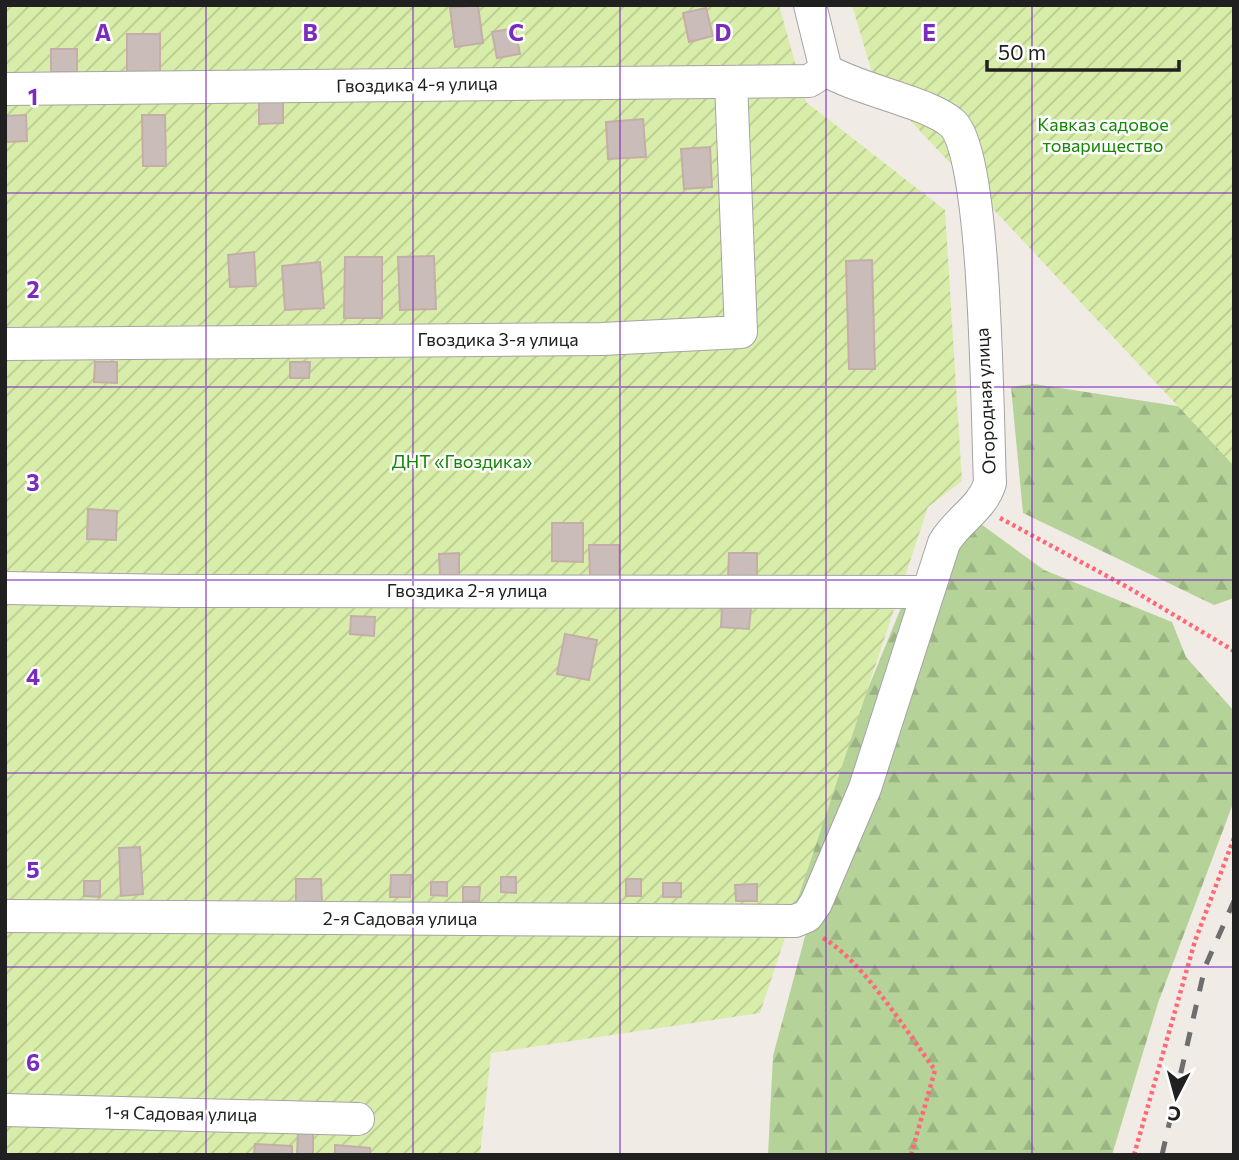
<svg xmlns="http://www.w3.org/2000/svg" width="1239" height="1160" font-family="Commissioner,sans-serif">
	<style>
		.forest { fill: url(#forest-firs) }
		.garden { fill: url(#garden-furrows) }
		.building { fill: #c9bcb9; stroke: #c4aea7; stroke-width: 2 }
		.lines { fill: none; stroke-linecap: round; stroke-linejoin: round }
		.street-casing { stroke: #a4a4a4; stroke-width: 34 }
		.path { stroke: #ff6977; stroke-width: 4.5; stroke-dasharray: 3.5 3.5; stroke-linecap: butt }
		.street { stroke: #fff; stroke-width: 32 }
		.rail { stroke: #6e6e6e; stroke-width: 5; stroke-dasharray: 14 14; stroke-linecap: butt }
		.grid { fill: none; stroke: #7b2cbf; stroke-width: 2; stroke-opacity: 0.55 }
		.labels { text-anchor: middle; stroke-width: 5; stroke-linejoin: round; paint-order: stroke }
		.street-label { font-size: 18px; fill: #202020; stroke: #fff }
		.park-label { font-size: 18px; fill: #158606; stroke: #fff }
		.grid-label { font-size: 23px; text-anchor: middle; font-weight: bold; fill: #7b2cbf; stroke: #fff; stroke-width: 5; stroke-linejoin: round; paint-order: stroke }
	</style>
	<defs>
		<pattern id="forest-firs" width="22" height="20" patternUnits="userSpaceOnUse" patternTransform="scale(1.75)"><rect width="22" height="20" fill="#b5d298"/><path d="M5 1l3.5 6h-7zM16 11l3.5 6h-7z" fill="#9bb483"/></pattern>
		<pattern id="garden-furrows" width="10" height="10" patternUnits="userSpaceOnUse" patternTransform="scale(1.75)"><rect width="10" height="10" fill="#d8eda9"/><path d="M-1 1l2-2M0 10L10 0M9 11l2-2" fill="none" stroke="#b9cb91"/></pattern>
	</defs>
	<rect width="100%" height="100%" fill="#f1ebe6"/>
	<!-- forest -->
	<path class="forest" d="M 1034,384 L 1209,411 L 1234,384 L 1234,598 L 1214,605 L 1023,513 L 1011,387 Z
		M 978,522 L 1044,570 L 1172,622 L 1186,657 L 1234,711 L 1234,801 L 1158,1003 L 1112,1155 L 768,1155 L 773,1056 L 807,929 L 782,899 L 905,598 Z"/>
	<!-- garden -->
	<path class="garden" d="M 5,5 L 779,5 L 806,102 L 945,210 L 962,481 L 928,507 L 760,1013 L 491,1053 L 480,1155 L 5,1155 Z
		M 852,5 L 1234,5 L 1234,466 L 875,83 Z"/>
	<!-- building -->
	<path class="building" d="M 478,5 L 483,43 L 455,47 L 450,8 Z
		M 706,8 L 713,36 L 689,42 L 683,13 Z
		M 515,28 L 520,54 L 497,58 L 492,32 Z
		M 127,34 L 160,34 L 160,72 L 127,73 Z
		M 51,49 L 77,49 L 77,72 L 51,72 Z
		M 259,102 L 283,102 L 283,123 L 259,124 Z
		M 26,115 L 27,141 L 5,142 L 5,116 Z
		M 142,115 L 165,115 L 166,166 L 143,166 Z
		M 643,119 L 646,157 L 608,159 L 606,122 Z
		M 710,147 L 712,187 L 684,189 L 681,149 Z
		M 254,252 L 256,286 L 230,287 L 228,255 Z
		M 434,256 L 436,309 L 400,310 L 398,257 Z
		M 345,257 L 382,257 L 382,318 L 344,318 Z
		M 872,260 L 875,369 L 849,369 L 846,261 Z
		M 320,262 L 324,308 L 285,310 L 282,266 Z
		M 95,362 L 117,362 L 117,383 L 94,382 Z
		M 290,362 L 310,362 L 309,378 L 290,378 Z
		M 88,509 L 117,511 L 116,540 L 87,539 Z
		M 552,523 L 583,523 L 583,562 L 552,561 Z
		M 589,545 L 619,545 L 619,576 L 590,577 Z
		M 459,553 L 459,575 L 440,575 L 439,554 Z
		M 729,553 L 757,553 L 757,579 L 728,578 Z
		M 722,606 L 751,608 L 749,629 L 721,627 Z
		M 351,616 L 375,617 L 374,636 L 350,634 Z
		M 565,634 L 597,640 L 589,680 L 557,674 Z
		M 140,847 L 143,894 L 121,896 L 119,848 Z
		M 391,875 L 411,875 L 410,897 L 390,897 Z
		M 501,877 L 516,877 L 516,893 L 501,892 Z
		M 296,879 L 321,879 L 322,902 L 296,902 Z
		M 626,879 L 641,879 L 641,896 L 626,896 Z
		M 84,881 L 100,881 L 100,897 L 84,896 Z
		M 431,882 L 447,882 L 447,896 L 431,895 Z
		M 663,883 L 681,883 L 681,897 L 663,897 Z
		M 757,884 L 757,901 L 736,901 L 735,885 Z
		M 463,887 L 480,887 L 479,901 L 463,901 Z
		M 298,1131 L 313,1131 L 313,1155 L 297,1155 Z
		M 255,1144 L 292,1146 L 292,1155 L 254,1155 Z
		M 335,1145 L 370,1148 L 370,1155 L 335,1155 Z"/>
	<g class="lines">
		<!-- street casing -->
		<g class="street-casing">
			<path id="street" d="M 5,89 L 809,81 L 826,70
				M 5,344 L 602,339 L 741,332 L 731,82
				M 5,588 L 176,591 L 928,592
				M 5,916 L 795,921 L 807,916 L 816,903 L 865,788 L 944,543 C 957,520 982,509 990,483 C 987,421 987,159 953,124 C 932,103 858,90 826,70 L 810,5
				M 5,1110 L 358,1119"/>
		</g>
		<!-- path -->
		<path class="path" d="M 1000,518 L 1129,588 L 1234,651
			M 823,938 C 864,962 906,1031 935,1070 L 911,1155
			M 1134,1155 L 1195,941 L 1234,838"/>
		<!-- street -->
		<use href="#street" class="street"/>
		<!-- rail -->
		<path class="rail" d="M 1162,1155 L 1205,967 L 1234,901"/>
	</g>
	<!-- grid -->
	<path class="grid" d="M 206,5 L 206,1155M 413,5 L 413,1155M 620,5 L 620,1155M 826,5 L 826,1155M 1032,5 L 1032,1155M 5,193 L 1234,193M 5,387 L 1234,387M 5,580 L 1234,580M 5,773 L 1234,773M 5,967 L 1234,967"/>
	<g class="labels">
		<!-- street labels -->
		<g class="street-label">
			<text transform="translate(417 85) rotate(-1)" y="6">Гвоздика 4-я улица</text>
			<text x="498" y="346">Гвоздика 3-я улица</text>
			<text transform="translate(986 401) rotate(-93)" y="6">Огородная улица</text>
			<text x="467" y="597">Гвоздика 2-я улица</text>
			<text x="400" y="925">2-я Садовая улица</text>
			<text transform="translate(181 1114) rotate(1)" y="6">1-я Садовая улица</text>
		</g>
		<!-- park labels -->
		<g class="park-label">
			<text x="1103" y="131">Кавказ садовое<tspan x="1103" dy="21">товарищество</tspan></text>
			<text x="462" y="468">ДНТ «Гвоздика»</text>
		</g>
	</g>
	<g class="grid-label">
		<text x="103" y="41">A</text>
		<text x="310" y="41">B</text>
		<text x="516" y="41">C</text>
		<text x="723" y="41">D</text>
		<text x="929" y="41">E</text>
		<text x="33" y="105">1</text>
		<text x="33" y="298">2</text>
		<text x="33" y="491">3</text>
		<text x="33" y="685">4</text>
		<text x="33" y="878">5</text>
		<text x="33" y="1071">6</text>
	</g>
	<!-- border -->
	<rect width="1239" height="1160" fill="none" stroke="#202020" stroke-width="14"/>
	<!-- north arrow -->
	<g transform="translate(1176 1097) rotate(186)" stroke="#ffffff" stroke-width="5" paint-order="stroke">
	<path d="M0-5L12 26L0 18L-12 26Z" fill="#202020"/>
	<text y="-10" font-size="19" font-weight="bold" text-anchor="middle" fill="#202020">С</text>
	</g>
	<!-- scale -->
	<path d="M987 60v10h192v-10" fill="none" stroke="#202020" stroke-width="3.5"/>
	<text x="998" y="60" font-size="21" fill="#202020" stroke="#ffffff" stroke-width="5" paint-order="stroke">50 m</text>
</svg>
